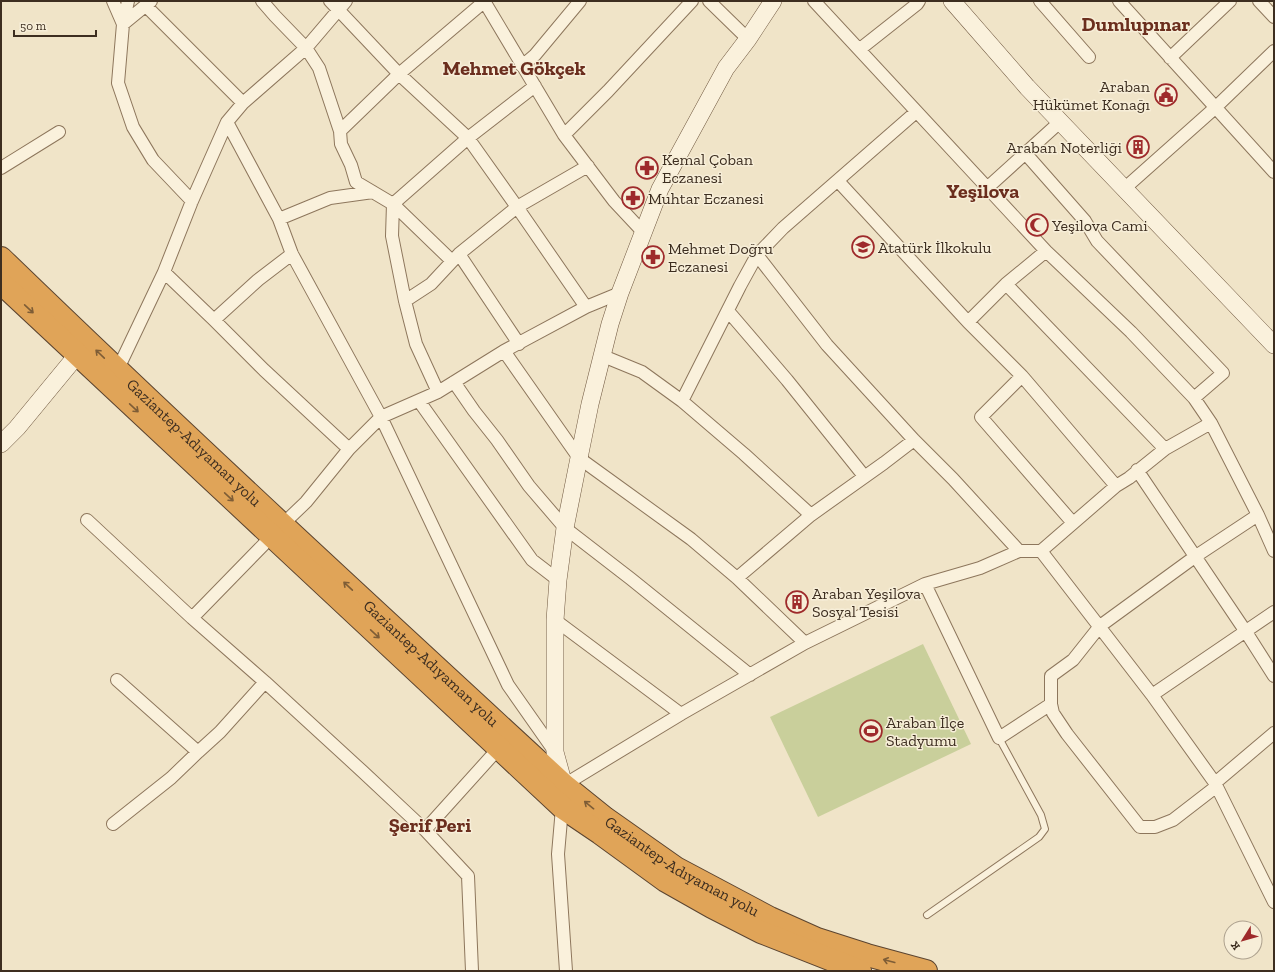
<svg xmlns="http://www.w3.org/2000/svg" width="1275" height="972" font-family="'Zilla Slab',serif">
	<style>
		.green { fill: #c9cf9b }
		.lines { fill: none; stroke-linecap: round; stroke-linejoin: round }
		.lane-casing { stroke: #8d765c; stroke-width: 8 }
		.street-casing { stroke: #8d765c; stroke-width: 14 }
		.secondary-casing { stroke: #6f573f; stroke-width: 18 }
		.highway-casing { stroke: #5b4430; stroke-width: 24 }
		.lane { stroke: #faf1dc; stroke-width: 6 }
		.street { stroke: #faf1dc; stroke-width: 12 }
		.secondary { stroke: #faf1dc; stroke-width: 17 }
		.highway { stroke: #e0a458; stroke-width: 22 }
		.oneway { stroke: #7e5d36 }
		.labels { text-anchor: middle; stroke-width: 3; stroke-linejoin: round; paint-order: stroke }
		.poi-label { font-size: 16px; fill: #3d2e20; stroke: #f7eed8; text-anchor: start }
		.street-label { font-size: 16px; fill: #3d2e20; stroke: #f7eed8 }
		.district-label { font-size: 20px; font-weight: bold; fill: #6b2e1e; stroke: #f7eed8 }
	</style>
	<rect width="100%" height="100%" fill="#f0e4c8"/>
	<!-- green -->
	<path class="green" d="M 923,644 L 971,744 L 818,817 L 770,717 Z"/>
	<g class="lines">
		<!-- lane casing -->
		<g class="lane-casing">
			<path id="lane" d="M 927,915 L 1039,837 L 1045,829 L 1041,815 L 999,738"/>
		</g>
		<!-- street casing -->
		<g class="street-casing">
			<path id="street" d="M 113,1 L 123,24 L 151,1
				M 128,1 L 123,24 L 118,83 L 133,127 L 153,160 L 192,201
				M 262,1 L 275,16 L 306,48 L 319,68 L 340,131 L 341,144 L 351,165 L 356,182 L 393,204 L 452,261
				M 330,1 L 399,74 L 468,138 L 517,207 L 586,307
				M 484,1 L 564,135 L 614,201 L 643,232
				M 709,1 L 748,39
				M 814,1 L 1046,251 L 1131,332 L 1194,398 L 1211,423 L 1258,515 L 1274,551
				M 1040,1 L 1089,57
				M 1119,1 L 1274,172
				M 1259,1 L 1274,17
				M 146,6 L 243,103
				M 860,49 L 917,4 L 919,1
				M 1170,58 L 1230,1
				M 522,66 L 535,55 L 580,1
				M 227,122 L 279,219 L 292,254 L 381,417 L 508,685 L 555,752
				M 340,131 L 399,74 L 485,1
				M 564,135 L 608,91 L 692,1
				M 1026,154 L 1085,221 L 1097,241 L 1223,373 L 1194,398
				M 1,168 L 59,132
				M 838,181 L 968,322 L 1022,376 L 1116,486
				M 987,188 L 1061,121
				M 1125,188 L 1216,107 L 1274,51
				M 279,219 L 330,198 L 373,192
				M 459,254 L 519,344
				M 757,255 L 827,345 L 914,440 L 953,479 L 1019,551
				M 164,272 L 214,320 L 264,370 L 349,449
				M 1006,284 L 1165,449
				M 405,301 L 431,284 L 459,254 L 517,207 L 588,166
				M 728,311 L 787,380 L 864,476
				M 214,320 L 258,280 L 292,254
				M 968,322 L 1006,284 L 1046,251
				M 504,351 L 579,458 L 691,539 L 737,578 L 805,643
				M 603,356 L 642,372 L 682,401 L 744,454 L 811,515
				M 116,373 L 164,272 L 192,201 L 227,122 L 243,103 L 306,48 L 346,1
				M 1022,376 L 981,417 L 1073,523
				M 454,382 L 474,411 L 497,440 L 529,486 L 565,528 L 631,579 L 750,675
				M 438,392 L 416,344 L 405,301 L 392,236 L 393,204 L 468,138 L 535,86
				M 419,401 L 532,560 L 558,580
				M 682,401 L 740,286 L 757,255 L 783,228 L 916,112
				M 1137,470 L 1246,632 L 1274,676
				M 87,520 L 192,618 L 265,682 L 362,771 L 425,830 L 468,876 L 472,971
				M 282,525 L 306,502 L 349,449 L 381,417 L 438,392 L 504,351 L 586,307 L 620,293
				M 1041,551 L 1152,695 L 1215,783 L 1274,902
				M 737,578 L 811,515 L 884,463 L 914,440
				M 925,584 L 999,738 L 1051,704 L 1051,676 L 1073,660 L 1100,626 L 1196,556 L 1258,515
				M 192,618 L 271,537
				M 555,620 L 681,714
				M 117,680 L 198,752 L 220,732 L 265,682
				M 1152,695 L 1274,612
				M 1051,704 L 1053,713 L 1067,734 L 1140,827 L 1155,827 L 1173,820 L 1217,786
				M 1215,783 L 1274,733
				M 113,824 L 171,778 L 198,752
				M 425,830 L 498,749
				M 566,971 L 558,854 L 564,785 L 681,714 L 805,643 L 925,584 L 980,568 L 1019,551 L 1041,551 L 1116,486 L 1129,478 L 1165,449 L 1211,423"/>
		</g>
		<!-- secondary casing -->
		<g class="secondary-casing">
			<path id="secondary" d="M 952,1 L 1027,87 L 1274,345
				M 1,444 L 17,428 L 78,354
				M 564,785 L 555,752 L 555,620 L 558,580 L 565,528 L 579,458 L 590,404 L 610,324 L 620,293 L 660,189 L 726,68 L 748,39 L 773,1"/>
		</g>
		<!-- highway casing -->
		<g class="highway-casing">
			<g id="highway">
				<path id="s1" d="M 1,258 C 186,437 375,611 564,785 L 605,818 L 676,868 L 770,918 L 817,939 L 867,955 L 926,971"/>
				<path d="M 1,283 L 563,808 L 600,833 L 666,881 L 712,907 L 761,932 L 860,971"/>
			</g>
		</g>
		<!-- lane -->
		<use href="#lane" class="lane"/>
		<!-- street -->
		<use href="#street" class="street"/>
		<!-- secondary -->
		<use href="#secondary" class="secondary"/>
		<!-- highway -->
		<use href="#highway" class="highway"/>
	</g>
	<!-- one-way arrows -->
	<defs><path id="oneway-shaft" d="M-6 0H5M1.5-3L5.5 0L1.5 3" fill="none" stroke-width="1.6" stroke-linecap="round" stroke-linejoin="round"/></defs>
	<g class="oneway">
		<use href="#oneway-shaft" transform="translate(29 309) rotate(43)"/>
		<use href="#oneway-shaft" transform="translate(100 354) rotate(-136)"/>
		<use href="#oneway-shaft" transform="translate(134 408) rotate(43)"/>
		<use href="#oneway-shaft" transform="translate(229 497) rotate(43)"/>
		<use href="#oneway-shaft" transform="translate(348 586) rotate(-137)"/>
		<use href="#oneway-shaft" transform="translate(375 634) rotate(43)"/>
		<use href="#oneway-shaft" transform="translate(589 805) rotate(-141)"/>
		<use href="#oneway-shaft" transform="translate(889 961) rotate(-165)"/>
	</g>
	<!-- icons -->
	<defs>
		<g id="civic-ring" transform="scale(1.15)"><circle r="9.5" fill="#f7eed8" stroke="#9e2a2b" stroke-width="1.5"/><path d="M-.6-6.5H3V-4.5H.6V-3L4-1V1h2V6H-6V1h2V-1L-.6-3ZM-1.2 2.5V6h2.4V2.5Z" fill="#9e2a2b"/></g>
		<g id="building-ring" transform="scale(1.15)"><circle r="9.5" fill="#f7eed8" stroke="#9e2a2b" stroke-width="1.5"/><path d="M-4-6H4V6H1V3H-1V6H-4ZM-2.5-4.3h1.7v1.8h-1.7ZM.8-4.3h1.7v1.8H.8ZM-2.5-1h1.7V.8h-1.7ZM.8-1h1.7V.8H.8Z" fill="#9e2a2b"/></g>
		<g id="pharmacy-ring" transform="scale(1.15)"><circle r="9.5" fill="#f7eed8" stroke="#9e2a2b" stroke-width="1.5"/><path d="M-2-6h4v4h4v4h-4v4h-4v-4h-4v-4h4Z" fill="#9e2a2b"/></g>
		<g id="mosque-ring" transform="scale(1.15)"><circle r="9.5" fill="#f7eed8" stroke="#9e2a2b" stroke-width="1.5"/><path d="M3.5-4.9A6 6 0 1 0 3.5 4.9A5 5 0 1 1 3.5-4.9Z" fill="#9e2a2b"/></g>
		<g id="school-ring" transform="scale(1.15)"><circle r="9.5" fill="#f7eed8" stroke="#9e2a2b" stroke-width="1.5"/><path d="M0-5L7-2L0 1L-7-2ZM-4 1L0 2.5L4 1V4Q0 6-4 4Z" fill="#9e2a2b"/></g>
		<g id="stadium-ring" transform="scale(1.15)"><circle r="9.5" fill="#f7eed8" stroke="#9e2a2b" stroke-width="1.5"/><path d="M0-5a6.5 5 0 1 0 0 10a6.5 5 0 1 0 0-10ZM-3.5-1.8h7v3.6h-7Z" fill="#9e2a2b"/></g>
	</defs>
	<g fill-rule="evenodd">
		<use href="#civic-ring" x="1166" y="95"/>
		<use href="#building-ring" x="1138" y="147"/>
		<use href="#pharmacy-ring" x="647" y="168"/>
		<use href="#pharmacy-ring" x="633" y="198"/>
		<use href="#mosque-ring" x="1037" y="225"/>
		<use href="#school-ring" x="863" y="247"/>
		<use href="#pharmacy-ring" x="653" y="257"/>
		<use href="#building-ring" x="797" y="602"/>
		<use href="#stadium-ring" x="871" y="731"/>
	</g>
	<g class="labels">
		<!-- poi labels -->
		<g class="poi-label">
			<text x="1150" y="92" text-anchor="end">Araban<tspan x="1150" dy="18">Hükümet Konağı</tspan></text>
			<text x="1122" y="153" text-anchor="end">Araban Noterliği</text>
			<text x="662" y="165">Kemal Çoban<tspan x="662" dy="18">Eczanesi</tspan></text>
			<text x="648" y="204">Muhtar Eczanesi</text>
			<text x="1052" y="231">Yeşilova Cami</text>
			<text x="878" y="253">Atatürk İlkokulu</text>
			<text x="668" y="254">Mehmet Doğru<tspan x="668" dy="18">Eczanesi</tspan></text>
			<text x="812" y="599">Araban Yeşilova<tspan x="812" dy="18">Sosyal Tesisi</tspan></text>
			<text x="886" y="728">Araban İlçe<tspan x="886" dy="18">Stadyumu</tspan></text>
		</g>
		<!-- street labels -->
		<g class="street-label">
			<text dy="6" stroke="none"><textPath href="#s1" startOffset="267">Gaziantep-Adıyaman yolu</textPath></text>
			<text dy="6" stroke="none"><textPath href="#s1" startOffset="591">Gaziantep-Adıyaman yolu</textPath></text>
			<text dy="6" stroke="none"><textPath href="#s1" startOffset="915">Gaziantep-Adıyaman yolu</textPath></text>
		</g>
		<!-- district labels -->
		<g class="district-label">
			<text x="1136" y="31">Dumlupınar</text>
			<text x="514" y="75">Mehmet Gökçek</text>
			<text x="983" y="198">Yeşilova</text>
			<text x="430" y="832">Şerif Peri</text>
		</g>
	</g>
	<!-- border -->
	<rect width="1275" height="972" fill="none" stroke="#3d2e20" stroke-width="4"/>
	<!-- north arrow -->
	<g transform="translate(1243 940) rotate(233)"><circle r="19" fill="#f7eed8" stroke="#ada18e"/>
	<path d="M0-3L7 15L0 10L-7 15Z" fill="#9e2a2b"/>
	<text y="-6" font-size="11" font-weight="bold" text-anchor="middle" fill="#3d2e20">K</text>
	</g>
	<!-- scale -->
	<path d="M14 30v6h82v-6" fill="none" stroke="#3d2e20" stroke-width="2"/>
	<text x="20" y="30" font-size="12" fill="#3d2e20" stroke="#f7eed8" stroke-width="3" paint-order="stroke">50 m</text>
</svg>
